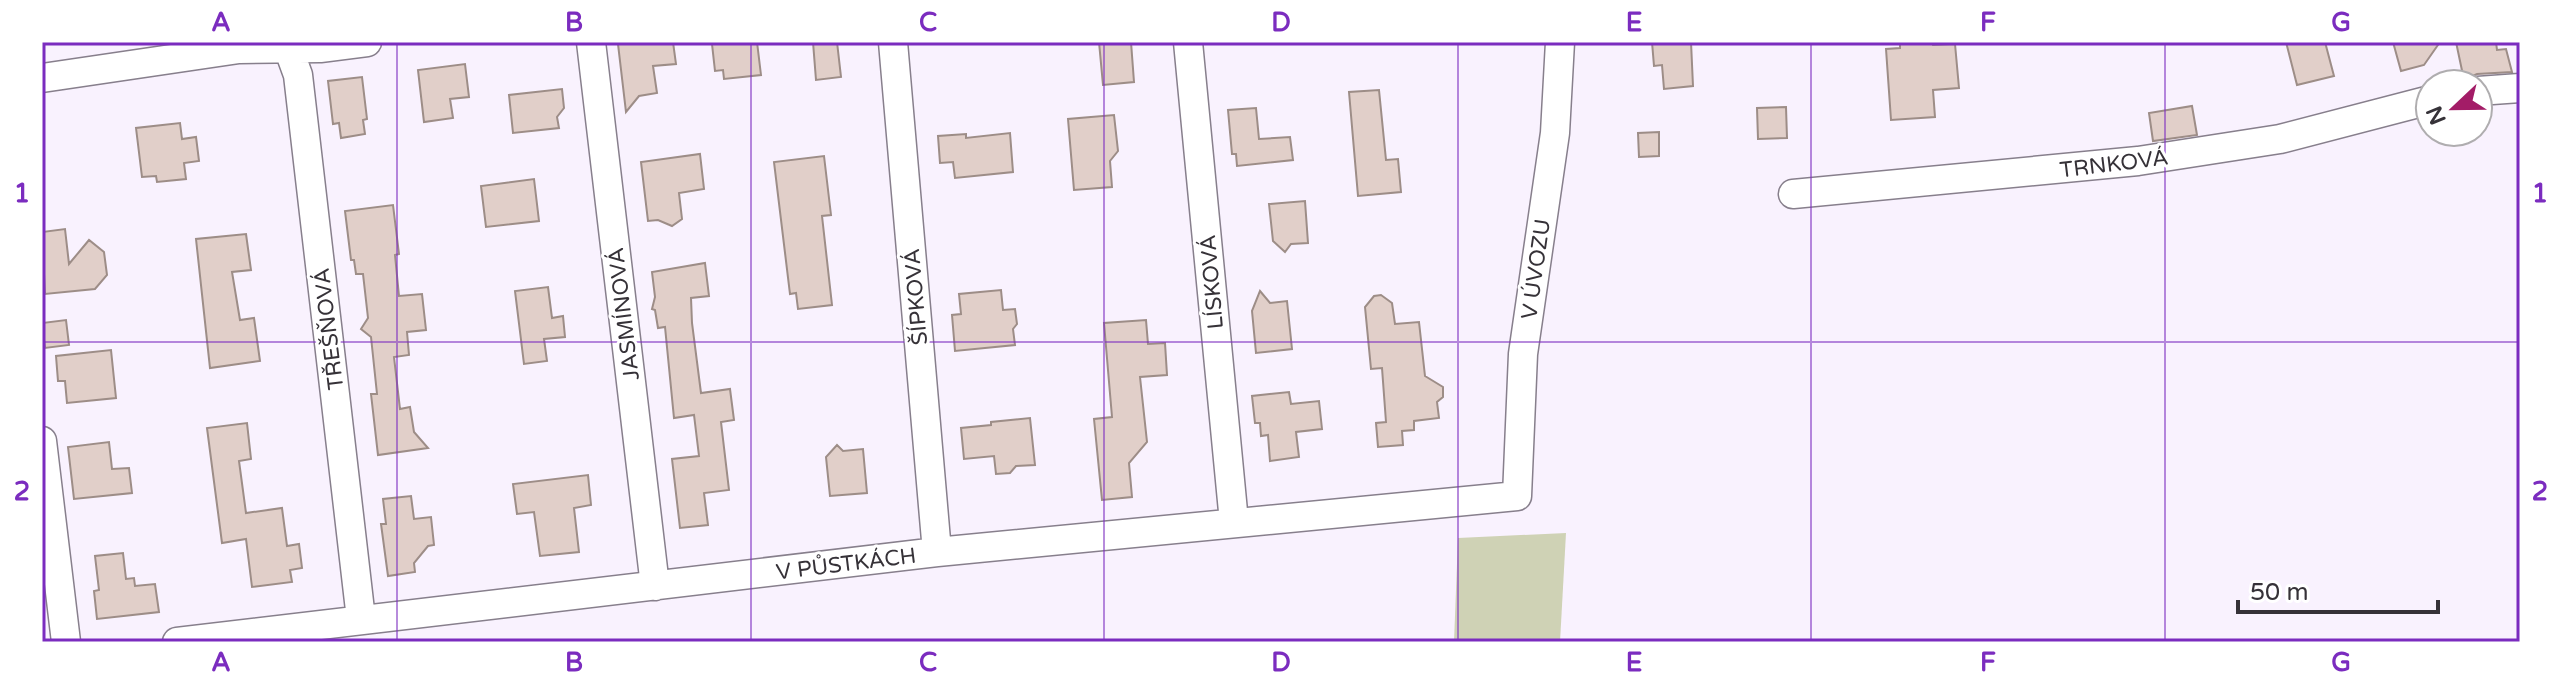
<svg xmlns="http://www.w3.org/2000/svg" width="2562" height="684" font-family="'Varela Round',sans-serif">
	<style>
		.green { fill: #cfd2b5 }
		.building { fill: #e1cfc9; stroke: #9d8d87; stroke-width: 2 }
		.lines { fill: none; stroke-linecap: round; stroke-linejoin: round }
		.street-casing { stroke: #877f8c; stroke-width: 31 }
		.street { stroke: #fff; stroke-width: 28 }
		.grid { fill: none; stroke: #7b2cbf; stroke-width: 2; stroke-opacity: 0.55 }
		.labels { text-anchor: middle; stroke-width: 6; stroke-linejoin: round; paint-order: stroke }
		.street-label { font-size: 22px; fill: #363238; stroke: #fff }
		.neatline { fill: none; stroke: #7b2cbf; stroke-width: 3 }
		.grid-label { font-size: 26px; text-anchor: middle; font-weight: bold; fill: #7b2cbf }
	</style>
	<rect width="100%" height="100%" fill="#f9f2fe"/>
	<!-- green -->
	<path class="green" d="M 1566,533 L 1560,642 L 1454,642 L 1458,538 Z"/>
	<!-- building -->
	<path class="building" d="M 633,42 L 673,42 L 676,64 L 653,66 L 657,93 L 639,96 L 626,112 L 618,44 Z
		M 720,42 L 757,42 L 761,75 L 724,79 L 723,70 L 715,71 L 712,44 Z
		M 813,42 L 837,42 L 841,77 L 816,80 Z
		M 1099,42 L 1131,42 L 1134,82 L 1103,85 Z
		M 1652,42 L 1691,42 L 1693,86 L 1664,89 L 1662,65 L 1654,66 Z
		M 1900,42 L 1932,42 L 1933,45 L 1955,44 L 1959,88 L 1933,90 L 1935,117 L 1891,120 L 1886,49 L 1900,48 Z
		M 2286,42 L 2325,42 L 2334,76 L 2297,85 Z
		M 2393,42 L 2440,42 L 2424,65 L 2401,71 Z
		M 2456,42 L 2496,42 L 2497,50 L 2506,49 L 2512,72 L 2477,74 L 2464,80 Z
		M 465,64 L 469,97 L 450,99 L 453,118 L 424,122 L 418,70 Z
		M 362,77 L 367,119 L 363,120 L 365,134 L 341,138 L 339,123 L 333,124 L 328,81 Z
		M 562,89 L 564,108 L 557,117 L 559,128 L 513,133 L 509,95 Z
		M 1379,90 L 1386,160 L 1398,159 L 1401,192 L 1358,196 L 1349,92 Z
		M 2192,106 L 2197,135 L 2153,141 L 2149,113 Z
		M 1786,107 L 1787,138 L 1758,139 L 1757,108 Z
		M 1256,108 L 1259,139 L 1290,137 L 1293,160 L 1237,166 L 1236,154 L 1232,154 L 1228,110 Z
		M 1114,115 L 1118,151 L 1110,161 L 1112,187 L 1074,190 L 1068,119 Z
		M 180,123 L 182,139 L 196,137 L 199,161 L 184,163 L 186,179 L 157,182 L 156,176 L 142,177 L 136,128 Z
		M 1659,132 L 1659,156 L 1639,157 L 1638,133 Z
		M 1010,133 L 1013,172 L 955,178 L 953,162 L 940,163 L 938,136 L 966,134 L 966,138 Z
		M 700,154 L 704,189 L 679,193 L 682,219 L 672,226 L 658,220 L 648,221 L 641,162 Z
		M 824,156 L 831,215 L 822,216 L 832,305 L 798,309 L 796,293 L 790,294 L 774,162 Z
		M 534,179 L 539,221 L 486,227 L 481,186 Z
		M 1305,201 L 1308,243 L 1291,244 L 1285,252 L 1273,241 L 1269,204 Z
		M 393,205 L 399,254 L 395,255 L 399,296 L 422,294 L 426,330 L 407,332 L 409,355 L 394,357 L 400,409 L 410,407 L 414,432 L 428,448 L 378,455 L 371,394 L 377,394 L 371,337 L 361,329 L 368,318 L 363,274 L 356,274 L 354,260 L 351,260 L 345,211 Z
		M 65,229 L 69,264 L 89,240 L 104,252 L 107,275 L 95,289 L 45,294 L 42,232 Z
		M 246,234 L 251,270 L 232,272 L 240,320 L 254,318 L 260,361 L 210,368 L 196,239 Z
		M 705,263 L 709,296 L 691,298 L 692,323 L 701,393 L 730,389 L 734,420 L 721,422 L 729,490 L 704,493 L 708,525 L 680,528 L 672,459 L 699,456 L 694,415 L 674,418 L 665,327 L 658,328 L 655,310 L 652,309 L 655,297 L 652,272 Z
		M 548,287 L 552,318 L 563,316 L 565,337 L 544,339 L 547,361 L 524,364 L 515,291 Z
		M 1001,290 L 1003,310 L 1015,309 L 1017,324 L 1013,329 L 1015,345 L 955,351 L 952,315 L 961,314 L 959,294 Z
		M 1260,291 L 1270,303 L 1287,301 L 1292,349 L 1256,353 L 1252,311 Z
		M 1381,295 L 1392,303 L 1395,324 L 1419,322 L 1425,376 L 1443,387 L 1443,397 L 1437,402 L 1439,418 L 1414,421 L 1414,430 L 1402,431 L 1403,445 L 1378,447 L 1376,423 L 1386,422 L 1382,368 L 1371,369 L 1365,307 L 1374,296 Z
		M 66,320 L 69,345 L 45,348 L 42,323 Z
		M 1146,320 L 1148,344 L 1165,343 L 1167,375 L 1140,377 L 1147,442 L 1129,463 L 1132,497 L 1102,500 L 1094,419 L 1112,417 L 1104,323 Z
		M 111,350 L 116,398 L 67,403 L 65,381 L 58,381 L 56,356 Z
		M 1289,392 L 1291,404 L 1319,401 L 1322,429 L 1296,432 L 1299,457 L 1270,461 L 1268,435 L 1261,436 L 1260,423 L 1255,423 L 1252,396 Z
		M 1030,418 L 1035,465 L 1016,466 L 1010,473 L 996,474 L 994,456 L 964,459 L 961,428 L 991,425 L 991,422 Z
		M 247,423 L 251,459 L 239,461 L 246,513 L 282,508 L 287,546 L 299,544 L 302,568 L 290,570 L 292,582 L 252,587 L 246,539 L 222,543 L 207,428 Z
		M 109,442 L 112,469 L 129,468 L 132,493 L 74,499 L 68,447 Z
		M 837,445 L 843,451 L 863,449 L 867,493 L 830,496 L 826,457 Z
		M 588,475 L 591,505 L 574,508 L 579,552 L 540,556 L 534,512 L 517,514 L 513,484 Z
		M 411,496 L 414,519 L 431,517 L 434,545 L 428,546 L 414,563 L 415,572 L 388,576 L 381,524 L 386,524 L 383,499 Z
		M 123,553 L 126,579 L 134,578 L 135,586 L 155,584 L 159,612 L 97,619 L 94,591 L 99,590 L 95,556 Z"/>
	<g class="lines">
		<!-- street casing -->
		<g class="street-casing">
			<path id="street" d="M 286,42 L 298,75 L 361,619
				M 591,42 L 655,586
				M 893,42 L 937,552
				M 1188,42 L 1234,522
				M 42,78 L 239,49 L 320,48 L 367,42
				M 2478,91 L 2520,88
				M 1793,194 L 2138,161 L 2280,139 L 2430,100
				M 42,441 L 66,642
				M 177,642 L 937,552 L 1517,496 L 1523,354 L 1555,133 L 1560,42"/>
		</g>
		<!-- street -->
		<use href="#street" class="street"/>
	</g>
	<!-- grid -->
	<path class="grid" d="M 397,42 L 397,642M 751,42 L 751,642M 1104,42 L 1104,642M 1458,42 L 1458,642M 1811,42 L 1811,642M 2165,42 L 2165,642M 42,342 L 2520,342"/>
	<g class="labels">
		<!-- street labels -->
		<g class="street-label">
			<text transform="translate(2114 163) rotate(-7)" y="8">TRNKOVÁ</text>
			<text transform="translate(1535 269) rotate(-82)" y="8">V ÚVOZU</text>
			<text transform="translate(1211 282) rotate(-95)" y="8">LÍSKOVÁ</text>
			<text transform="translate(915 297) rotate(-95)" y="8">ŠÍPKOVÁ</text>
			<text transform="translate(623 314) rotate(-97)" y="8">JASMÍNOVÁ</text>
			<text transform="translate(328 329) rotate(-97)" y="8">TŘEŠŇOVÁ</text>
			<text transform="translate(846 563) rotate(-7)" y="8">V PŮSTKÁCH</text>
		</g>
	</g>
	<!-- border -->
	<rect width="2562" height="684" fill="none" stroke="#ffffff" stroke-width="88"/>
	<!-- north arrow -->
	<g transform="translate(2454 108) rotate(248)"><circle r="38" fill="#ffffff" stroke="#afadaf" stroke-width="2"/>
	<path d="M0-6L14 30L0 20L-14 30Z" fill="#a31c67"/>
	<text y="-12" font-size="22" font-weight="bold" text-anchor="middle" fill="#363238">N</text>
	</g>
	<!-- scale -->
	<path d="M2238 600v12h200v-12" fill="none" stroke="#363238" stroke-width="4"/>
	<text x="2250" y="600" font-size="24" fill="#363238" stroke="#ffffff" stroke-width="6" paint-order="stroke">50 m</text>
	<rect x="44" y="44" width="2474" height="596" class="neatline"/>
	<g class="grid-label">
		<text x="221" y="31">A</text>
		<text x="574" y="31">B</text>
		<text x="928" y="31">C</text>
		<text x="1281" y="31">D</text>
		<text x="1634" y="31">E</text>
		<text x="1988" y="31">F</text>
		<text x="2341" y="31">G</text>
		<text x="22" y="202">1</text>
		<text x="2540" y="202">1</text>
		<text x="22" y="500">2</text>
		<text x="2540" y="500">2</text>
		<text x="221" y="671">A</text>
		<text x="574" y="671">B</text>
		<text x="928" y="671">C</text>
		<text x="1281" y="671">D</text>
		<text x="1634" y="671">E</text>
		<text x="1988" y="671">F</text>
		<text x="2341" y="671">G</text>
	</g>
</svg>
